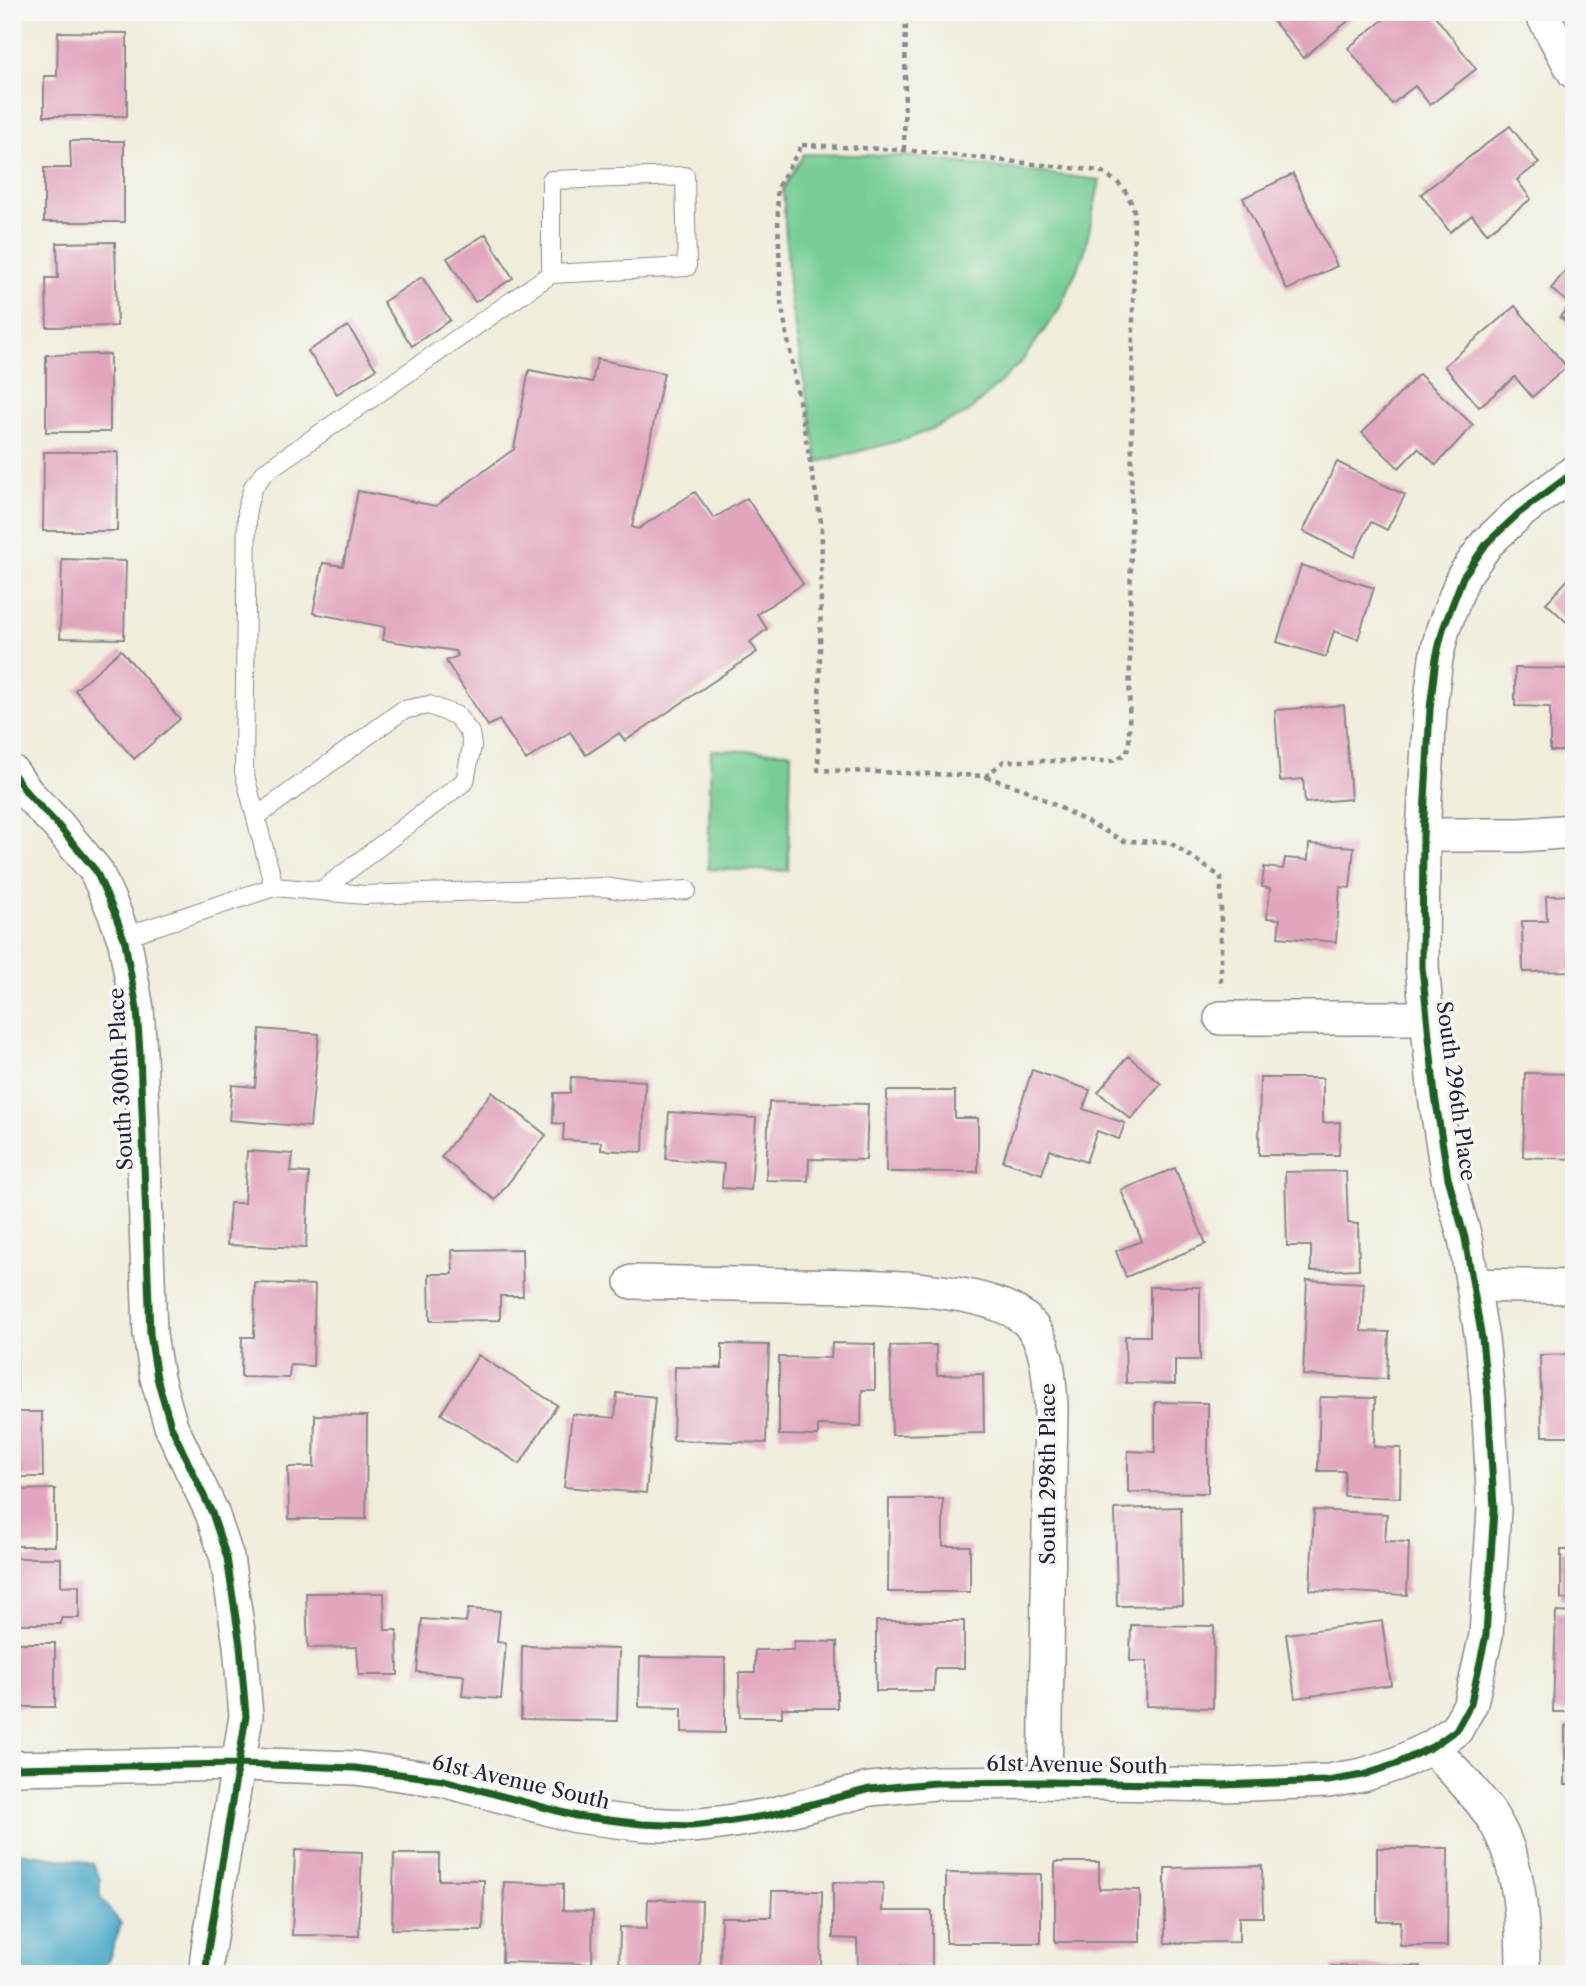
<svg xmlns="http://www.w3.org/2000/svg" width="1586" height="1986" font-family="'Libre Caslon Text',serif">
	<style>
		.green { fill: #76ce94; stroke: #4c7868; stroke-width: 2 }
		.water { fill: #48a7c7; stroke: #356481; stroke-width: 2 }
		.building { fill: #e2a5be }
		.lines { fill: none; stroke-linecap: round; stroke-linejoin: round }
		.service-casing { stroke: #89888b; stroke-width: 20 }
		.minor-casing { stroke: #89888b; stroke-width: 36 }
		.path { stroke: #89888b; stroke-width: 4.5; stroke-dasharray: 5 5; stroke-linecap: butt }
		.service { stroke: #fff; stroke-width: 18 }
		.minor { stroke: #fff; stroke-width: 33 }
		.cycleway-casing { stroke: #f6f6f2; stroke-width: 11 }
		.cycleway { stroke: #1b5e20; stroke-width: 7 }
		.labels { text-anchor: middle; stroke-width: 7; stroke-linejoin: round; paint-order: stroke }
		.street-label { font-size: 21px; fill: #22223b; stroke: #f6f6f2 }
	</style>
	<rect width="100%" height="100%" fill="#f6f6f2"/>
	<filter id="ink" filterUnits="userSpaceOnUse"><feTurbulence type="fractalNoise" baseFrequency=".0143" numOctaves="2"/><feDisplacementMap in="SourceGraphic" scale="14" xChannelSelector="R" yChannelSelector="G"/><feConvolveMatrix kernelMatrix="1 2 1 2 8 2 1 2 1" color-interpolation-filters="sRGB"/></filter>
	<filter id="wash" filterUnits="userSpaceOnUse"><feTurbulence type="fractalNoise" baseFrequency=".00686" numOctaves="4" result="noise"/><feDisplacementMap in="SourceGraphic" scale="28" xChannelSelector="R" yChannelSelector="G"/><feGaussianBlur stdDeviation="1.57" result="paint"/><feColorMatrix in="noise" values="0 0 0 0 0 0 0 0 0 0 0 0 0 0 0 0 0 1.4 0 .05"/><feComposite in="paint" operator="in"/></filter>
	<g filter="url(#wash)">
		<rect width="100%" height="100%" fill="#f0eddb"/>
		<!-- green -->
		<path class="green" d="M 804,154 L 904,156 L 1100,180 L 1084,254 L 1058,311 L 1021,362 L 968,413 L 910,438 L 818,462 L 790,300 L 783,189 Z
			M 711,750 L 791,752 L 788,871 L 708,869 Z"/>
		<!-- water -->
		<path class="water" d="M 12,1851 L 93,1863 L 100,1879 L 100,1897 L 121,1924 L 110,1956 L 100,1974 L 12,1974 Z"/>
		<g id="blocks">
			<!-- building -->
			<path class="building" d="M 1266,12 L 1359,12 L 1303,58 Z
				M 1393,12 L 1432,12 L 1476,69 L 1430,105 L 1415,86 L 1392,104 L 1348,48 Z
				M 58,32 L 127,33 L 127,116 L 44,116 L 44,76 L 57,76 Z
				M 1510,126 L 1539,163 L 1517,180 L 1531,199 L 1487,233 L 1472,215 L 1450,232 L 1421,194 Z
				M 70,141 L 124,141 L 124,222 L 44,222 L 44,168 L 71,168 Z
				M 1293,174 L 1337,266 L 1287,290 L 1243,198 Z
				M 486,234 L 513,278 L 475,302 L 447,258 Z
				M 115,242 L 117,326 L 47,327 L 46,278 L 58,278 L 57,243 Z
				M 1574,259 L 1574,327 L 1560,317 L 1570,304 L 1551,289 Z
				M 422,277 L 450,320 L 412,346 L 383,302 Z
				M 1515,306 L 1567,367 L 1532,397 L 1515,377 L 1479,407 L 1444,366 Z
				M 348,326 L 376,369 L 337,394 L 308,351 Z
				M 110,354 L 110,432 L 46,432 L 46,355 Z
				M 597,359 L 664,373 L 632,527 L 638,529 L 695,492 L 714,518 L 747,498 L 803,584 L 757,614 L 767,629 L 750,642 L 757,652 L 625,741 L 619,733 L 586,755 L 570,732 L 526,760 L 499,720 L 488,726 L 446,661 L 458,656 L 455,651 L 383,640 L 385,627 L 313,613 L 323,563 L 343,566 L 358,491 L 436,506 L 514,449 L 529,370 L 592,382 Z
				M 1419,374 L 1473,425 L 1436,465 L 1418,448 L 1399,468 L 1362,433 Z
				M 44,452 L 118,452 L 117,531 L 43,531 Z
				M 1337,462 L 1405,495 L 1387,530 L 1371,522 L 1354,557 L 1303,531 Z
				M 62,559 L 126,561 L 124,639 L 60,638 Z
				M 1301,565 L 1374,588 L 1358,639 L 1334,631 L 1326,657 L 1277,642 Z
				M 1574,573 L 1574,629 L 1546,603 Z
				M 121,650 L 180,719 L 134,759 L 75,690 Z
				M 1515,668 L 1574,669 L 1574,751 L 1550,751 L 1550,707 L 1515,706 Z
				M 1344,705 L 1351,799 L 1305,803 L 1303,779 L 1280,781 L 1275,710 Z
				M 1309,844 L 1354,847 L 1350,888 L 1340,887 L 1336,942 L 1278,937 L 1280,919 L 1267,918 L 1270,888 L 1262,887 L 1264,867 L 1283,869 L 1285,858 L 1308,860 Z
				M 1574,895 L 1574,971 L 1523,972 L 1522,921 L 1547,921 L 1546,896 Z
				M 260,1029 L 319,1034 L 310,1127 L 229,1120 L 232,1085 L 255,1087 Z
				M 1128,1056 L 1161,1084 L 1131,1119 L 1098,1092 Z
				M 1032,1070 L 1090,1090 L 1083,1109 L 1125,1123 L 1119,1139 L 1097,1131 L 1086,1162 L 1050,1150 L 1042,1174 L 1003,1161 Z
				M 1525,1073 L 1574,1074 L 1574,1159 L 1523,1157 Z
				M 571,1077 L 645,1081 L 643,1152 L 601,1150 L 601,1142 L 563,1140 L 564,1124 L 553,1123 L 554,1093 L 570,1093 Z
				M 1260,1078 L 1323,1078 L 1323,1123 L 1340,1122 L 1339,1155 L 1259,1155 Z
				M 887,1091 L 955,1091 L 955,1118 L 978,1118 L 978,1172 L 886,1172 Z
				M 492,1092 L 546,1135 L 495,1200 L 441,1157 Z
				M 769,1102 L 868,1104 L 866,1160 L 809,1159 L 808,1181 L 766,1180 Z
				M 669,1112 L 756,1118 L 751,1190 L 722,1188 L 724,1164 L 666,1159 Z
				M 247,1151 L 293,1154 L 291,1172 L 309,1173 L 306,1248 L 227,1245 L 230,1203 L 244,1203 Z
				M 1175,1168 L 1206,1244 L 1126,1277 L 1116,1251 L 1142,1241 L 1121,1190 Z
				M 1346,1171 L 1348,1223 L 1358,1224 L 1359,1269 L 1311,1271 L 1311,1246 L 1287,1246 L 1285,1172 Z
				M 522,1249 L 523,1296 L 500,1296 L 500,1320 L 430,1321 L 429,1274 L 453,1274 L 452,1250 Z
				M 1307,1280 L 1364,1283 L 1361,1331 L 1389,1332 L 1387,1379 L 1303,1375 Z
				M 255,1283 L 315,1285 L 313,1366 L 290,1365 L 289,1378 L 241,1377 L 242,1337 L 254,1337 Z
				M 1150,1287 L 1200,1287 L 1200,1360 L 1175,1360 L 1175,1384 L 1126,1383 L 1125,1336 L 1150,1336 Z
				M 12,1324 L 16,1324 L 17,1393 L 12,1393 Z
				M 832,1343 L 875,1344 L 875,1390 L 862,1390 L 861,1426 L 818,1425 L 818,1436 L 779,1435 L 779,1357 L 831,1358 Z
				M 722,1344 L 769,1345 L 766,1443 L 673,1440 L 675,1367 L 722,1368 Z
				M 936,1345 L 937,1375 L 983,1374 L 984,1433 L 892,1435 L 890,1346 Z
				M 1574,1354 L 1574,1436 L 1542,1436 L 1540,1355 Z
				M 478,1355 L 557,1405 L 520,1464 L 441,1414 Z
				M 617,1393 L 655,1397 L 646,1493 L 564,1487 L 572,1414 L 615,1418 Z
				M 1320,1397 L 1375,1398 L 1374,1447 L 1401,1448 L 1400,1498 L 1344,1496 L 1345,1471 L 1318,1471 Z
				M 1155,1402 L 1208,1403 L 1208,1493 L 1128,1492 L 1128,1451 L 1155,1452 Z
				M 12,1412 L 42,1412 L 43,1477 L 12,1477 Z
				M 315,1415 L 367,1416 L 366,1519 L 289,1519 L 288,1467 L 314,1467 Z
				M 55,1489 L 55,1546 L 12,1546 L 12,1490 Z
				M 889,1499 L 943,1499 L 943,1546 L 970,1546 L 970,1592 L 888,1592 Z
				M 1181,1507 L 1183,1605 L 1117,1606 L 1115,1509 Z
				M 1314,1510 L 1387,1514 L 1385,1541 L 1409,1542 L 1407,1595 L 1310,1590 Z
				M 1561,1550 L 1574,1550 L 1574,1599 L 1561,1599 Z
				M 12,1558 L 61,1558 L 61,1586 L 79,1585 L 79,1618 L 61,1618 L 61,1624 L 12,1624 Z
				M 306,1593 L 384,1593 L 385,1630 L 397,1630 L 398,1675 L 359,1675 L 357,1647 L 308,1648 Z
				M 468,1609 L 500,1611 L 497,1642 L 506,1643 L 501,1699 L 462,1696 L 464,1675 L 417,1672 L 422,1619 L 466,1622 Z
				M 1556,1612 L 1574,1613 L 1574,1712 L 1553,1712 Z
				M 876,1621 L 964,1621 L 964,1668 L 935,1668 L 934,1691 L 876,1691 Z
				M 1382,1621 L 1391,1685 L 1295,1698 L 1286,1634 Z
				M 1131,1625 L 1214,1626 L 1213,1708 L 1146,1706 L 1147,1661 L 1130,1661 Z
				M 794,1641 L 837,1642 L 837,1708 L 782,1708 L 782,1717 L 740,1717 L 739,1673 L 755,1673 L 755,1650 L 794,1650 Z
				M 12,1643 L 55,1643 L 55,1707 L 12,1707 Z
				M 522,1646 L 619,1649 L 617,1721 L 521,1719 Z
				M 640,1657 L 725,1658 L 725,1733 L 682,1732 L 682,1708 L 639,1707 Z
				M 1565,1726 L 1574,1726 L 1574,1785 L 1565,1785 Z
				M 1377,1848 L 1448,1848 L 1447,1946 L 1400,1946 L 1401,1921 L 1377,1921 Z
				M 295,1850 L 362,1852 L 359,1936 L 292,1935 Z
				M 394,1854 L 439,1854 L 439,1880 L 484,1880 L 483,1930 L 392,1929 Z
				M 1055,1862 L 1099,1862 L 1099,1889 L 1140,1890 L 1140,1942 L 1055,1942 Z
				M 1262,1866 L 1263,1917 L 1239,1917 L 1239,1942 L 1165,1943 L 1165,1868 Z
				M 946,1873 L 1041,1874 L 1041,1943 L 946,1943 Z
				M 504,1882 L 563,1884 L 563,1910 L 593,1911 L 592,1964 L 502,1962 Z
				M 833,1882 L 883,1883 L 882,1911 L 932,1911 L 932,1967 L 858,1966 L 857,1939 L 833,1938 Z
				M 772,1891 L 822,1891 L 821,1971 L 720,1970 L 721,1917 L 771,1917 Z
				M 648,1899 L 702,1901 L 700,1974 L 619,1974 L 620,1927 L 647,1928 Z
				M 1332,1966 L 1420,1966 L 1421,1974 L 1332,1974 Z"/>
		</g>
	</g>
	<g filter="url(#ink)">
		<use href="#blocks" fill-opacity="0" stroke="#89888b" stroke-width="2"/>
		<g class="lines">
			<!-- service casing -->
			<g class="service-casing">
				<path id="service" d="M 256,817 L 403,710 L 429,705 L 457,716 L 470,733 L 472,746 L 465,781 L 321,891
					M 274,887 L 244,772 L 247,508 L 253,487 L 266,471 L 551,274 L 687,267 L 685,176 L 551,180 L 551,274
					M 123,937 L 274,887 L 365,895 L 604,887 L 643,893 L 687,890"/>
			</g>
			<!-- minor casing -->
			<g class="minor-casing">
				<path id="minor" d="M 1541,12 L 1574,72
					M 12,772 L 27,793 L 57,824 L 96,871 L 115,914 L 125,942 L 137,1009 L 140,1053 L 150,1334 L 157,1378 L 171,1426 L 212,1513 L 227,1558 L 240,1645 L 246,1716 L 207,1956 L 206,1974
					M 1423,835 L 1520,835 L 1574,831
					M 1221,1018 L 1427,1018
					M 632,1282 C 684,1283 735,1284 787,1285 C 843,1286 987,1282 1027,1321 C 1049,1343 1049,1377 1051,1406 L 1045,1782
					M 1473,1285 L 1574,1287
					M 1432,1747 C 1452,1769 1475,1791 1492,1817 C 1521,1861 1523,1922 1523,1974
					M 12,1768 L 238,1764 L 355,1768 L 443,1780 L 576,1816 L 642,1824 L 691,1826 L 720,1823 L 770,1815 L 870,1789 L 935,1783 L 1045,1782 L 1222,1785 L 1328,1781 L 1363,1775 L 1396,1764 L 1432,1747 L 1456,1730 L 1471,1703 L 1486,1635 L 1494,1509 L 1488,1397 L 1482,1339 L 1465,1238 L 1448,1178 L 1435,1096 L 1422,967 L 1423,835 L 1430,709 L 1436,658 L 1443,629 L 1463,577 L 1487,543 L 1502,529 L 1519,513 L 1574,472"/>
			</g>
			<!-- path -->
			<path class="path" d="M 802,145 L 904,150 L 1100,171 C 1121,184 1126,187 1134,211 L 1129,744 L 1126,754 L 1112,761 L 1004,761 L 986,776 L 818,770 L 822,527 L 781,302 L 777,188 Z
				M 904,150 L 906,12
				M 986,777 L 1024,789 L 1124,841 L 1169,842 L 1221,877 L 1221,987"/>
			<!-- service -->
			<use href="#service" class="service"/>
			<!-- minor -->
			<use href="#minor" class="minor"/>
			<!-- cycleway casing -->
			<g class="cycleway-casing">
				<path id="cycleway" d="M 12,772 L 27,793 L 57,824 L 96,871 L 115,914 L 125,942 L 137,1009 L 140,1053 L 150,1334 L 157,1378 L 171,1426 L 212,1513 L 227,1558 L 240,1645 L 246,1716 L 207,1956 L 206,1974
					M 12,1768 L 238,1764 L 355,1768 L 443,1780 L 576,1816 L 642,1824 L 691,1826 L 720,1823 L 770,1815 L 870,1789 L 935,1783 L 1045,1782 L 1222,1785 L 1328,1781 L 1363,1775 L 1396,1764 L 1432,1747 L 1456,1730 L 1471,1703 L 1486,1635 L 1494,1509 L 1488,1397 L 1482,1339 L 1465,1238 L 1448,1178 L 1435,1096 L 1422,967 L 1423,835 L 1430,709 L 1436,658 L 1443,629 L 1463,577 L 1487,543 L 1502,529 L 1519,513 L 1574,472"/>
			</g>
			<!-- cycleway -->
			<use href="#cycleway" class="cycleway"/>
		</g>
	</g>
	<g class="labels">
		<!-- street labels -->
		<g class="street-label">
			<text transform="translate(121 1079) rotate(-93)" y="7">South 300th Place</text>
			<text transform="translate(1456 1091) rotate(82)" y="7">South 296th Place</text>
			<text transform="translate(1048 1474) rotate(-90)" y="7">South 298th Place</text>
			<text transform="translate(1077 1765) rotate(1)" y="7">61st Avenue South</text>
			<text transform="translate(521 1782) rotate(13)" y="7">61st Avenue South</text>
		</g>
	</g>
	<!-- margin -->
	<rect width="1586" height="1986" fill="none" stroke="#f6f6f2" stroke-width="42"/>
</svg>
